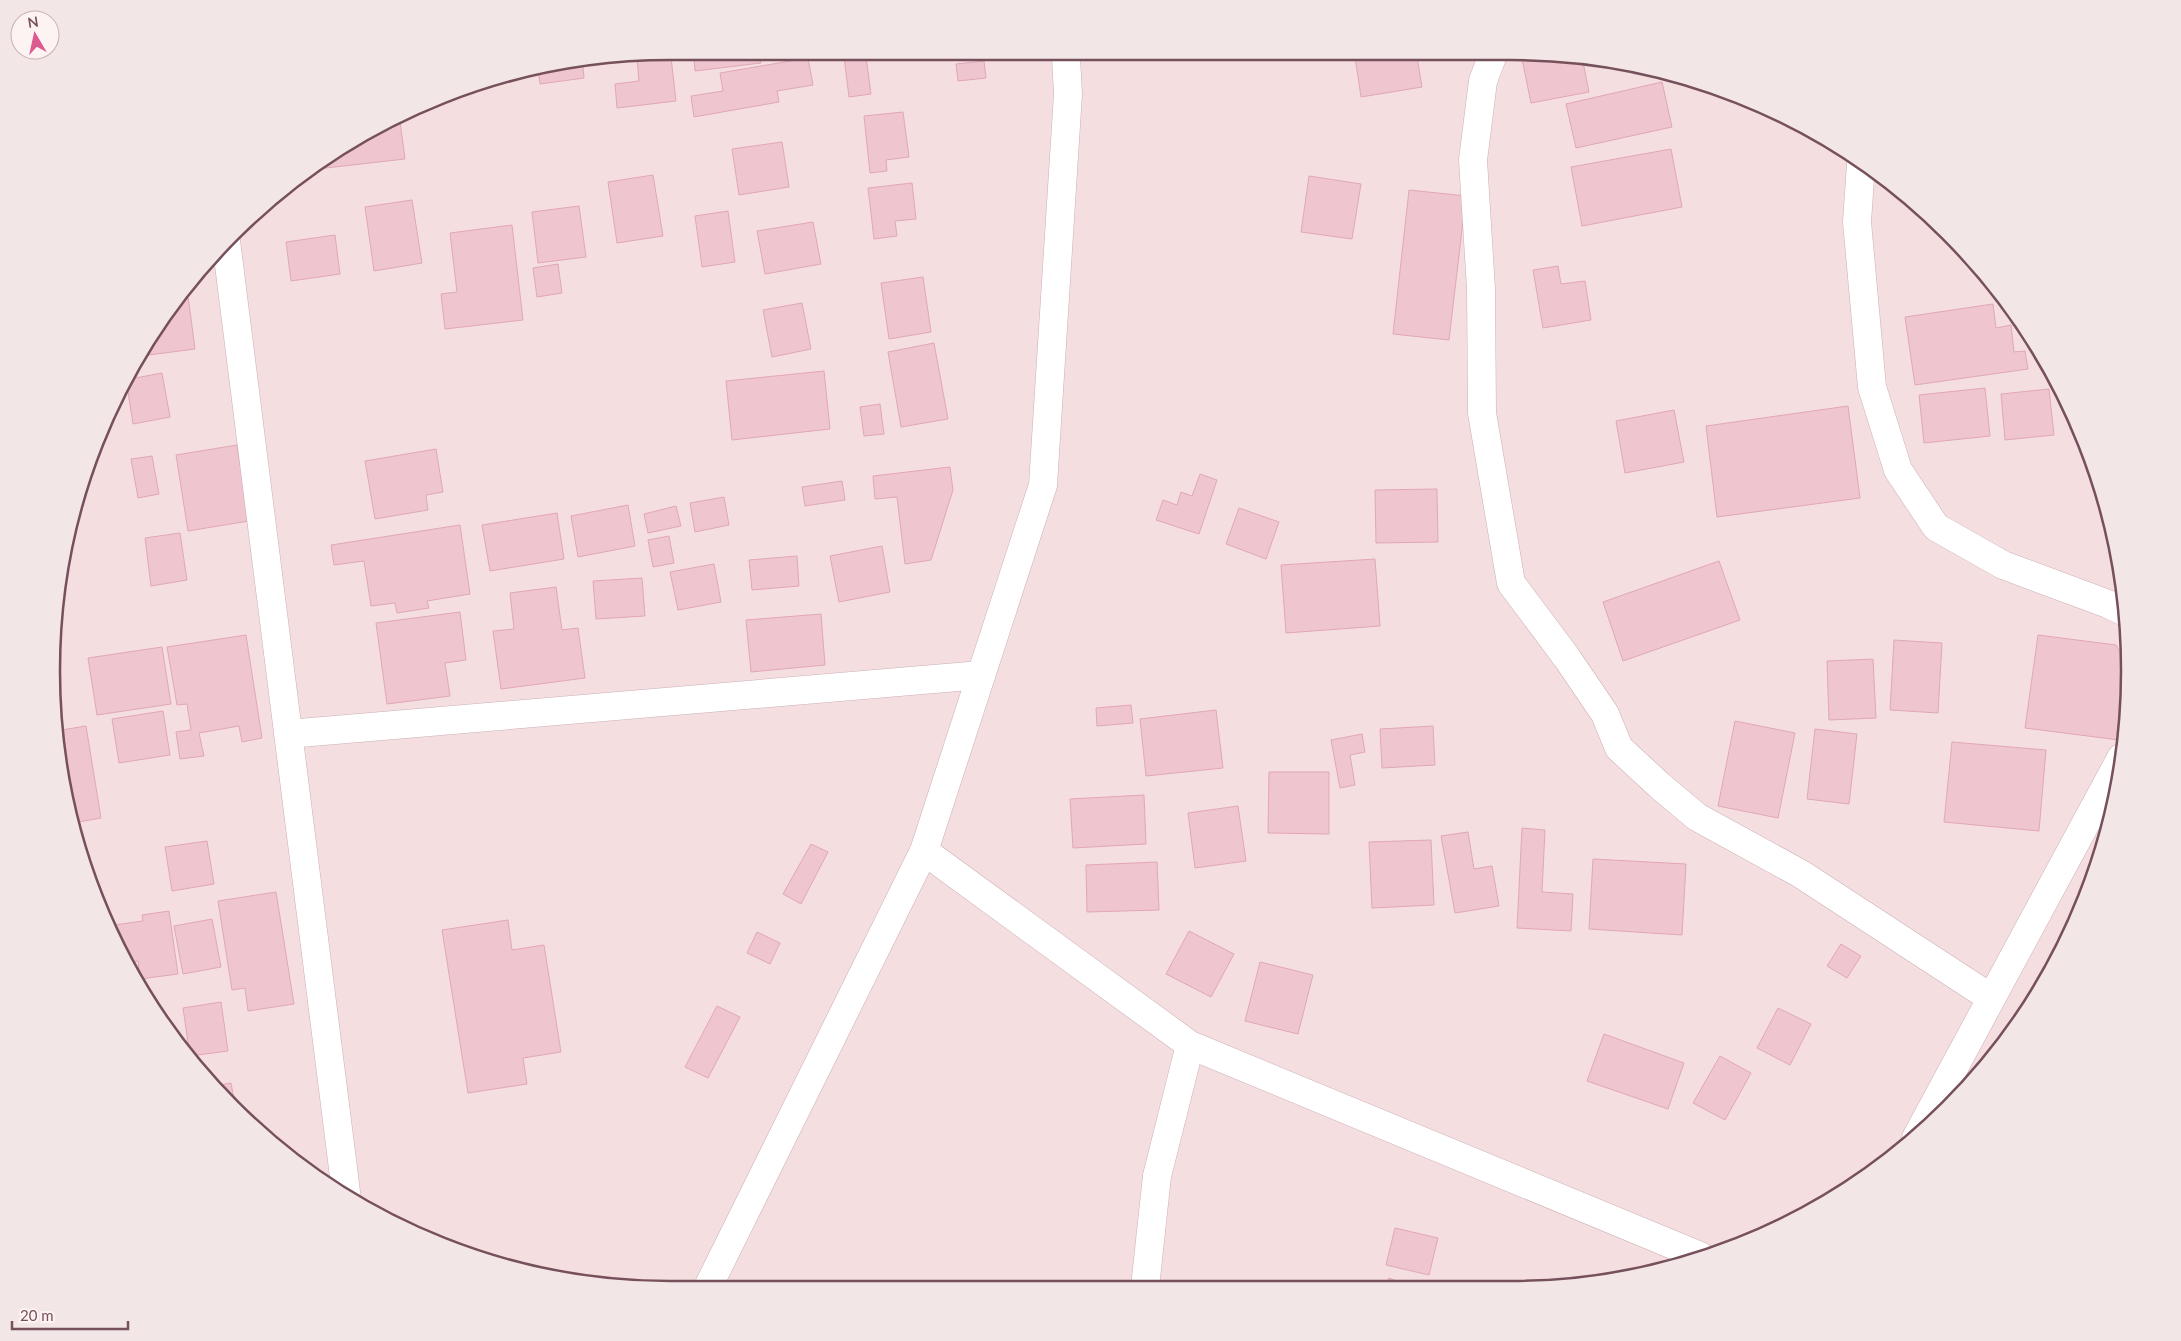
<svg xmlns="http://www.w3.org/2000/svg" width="2181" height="1341" font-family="Lato,sans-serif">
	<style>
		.residential { fill: #f5dee0 }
		.building { fill: #efc5cf; stroke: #e1a7b6 }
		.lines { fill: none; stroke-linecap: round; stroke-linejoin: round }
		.minor-casing { stroke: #ccafb5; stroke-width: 29 }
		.tertiary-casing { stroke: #ccafb5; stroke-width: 29 }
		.minor { stroke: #fff; stroke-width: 28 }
		.tertiary { stroke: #fff; stroke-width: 28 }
		.rim { fill: none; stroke: #76505b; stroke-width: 2.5 }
	</style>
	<rect width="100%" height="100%" fill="#fcecec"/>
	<!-- residential -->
	<path class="residential" d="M 589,57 L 1591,57 L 1747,98 L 1887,179 L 1976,262 L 2047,361 L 2097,471 L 2124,589 L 2128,711 L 2109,830 L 2066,944 L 2002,1047 L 1919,1136 L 1820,1207 L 1671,1269 L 1551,1288 L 590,1284 L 434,1243 L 294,1162 L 232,1108 L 156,1015 L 84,869 L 57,752 L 51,670 L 57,589 L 84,472 L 156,326 L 232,233 L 294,179 L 396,115 L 472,84 Z"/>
	<!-- building -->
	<path class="building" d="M 615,57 L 671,57 L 676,101 L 617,108 L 615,84 L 639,81 L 637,58 L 615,61 Z
		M 694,57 L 760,57 L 761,63 L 695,71 Z
		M 783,57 L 803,57 L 784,59 Z
		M 844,57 L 866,57 L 871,94 L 849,97 Z
		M 1355,57 L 1417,57 L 1422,87 L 1361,97 Z
		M 1535,57 L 1582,57 L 1589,92 L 1531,103 L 1522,59 Z
		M 582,58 L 584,78 L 540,84 L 538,68 Z
		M 808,58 L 813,85 L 777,91 L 779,102 L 694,117 L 691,96 L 723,91 L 720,73 Z
		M 984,61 L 986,78 L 958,81 L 956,64 Z
		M 501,77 L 502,84 L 456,93 L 455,91 L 472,84 Z
		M 1662,82 L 1672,127 L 1576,148 L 1566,104 Z
		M 903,112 L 909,157 L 886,160 L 887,171 L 870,173 L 864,116 Z
		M 399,114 L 405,159 L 317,169 L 316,165 Z
		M 782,142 L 789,187 L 739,195 L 732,149 Z
		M 1671,149 L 1682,207 L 1582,226 L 1571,167 Z
		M 653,175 L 663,236 L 617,243 L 608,182 Z
		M 1309,176 L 1361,184 L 1352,239 L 1301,232 Z
		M 912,183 L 916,219 L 895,221 L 897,236 L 874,239 L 868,188 Z
		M 1409,190 L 1466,196 L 1449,340 L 1393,334 Z
		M 412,200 L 422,263 L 374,271 L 365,207 Z
		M 579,206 L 586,257 L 538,263 L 532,212 Z
		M 728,211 L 735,262 L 702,267 L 695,216 Z
		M 813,222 L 821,264 L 765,274 L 757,231 Z
		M 512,225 L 523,320 L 445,329 L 441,294 L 457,292 L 450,233 Z
		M 335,235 L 340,274 L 291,281 L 286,242 Z
		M 558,264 L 562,293 L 537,297 L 533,268 Z
		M 1558,266 L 1561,284 L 1585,281 L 1591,320 L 1543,328 L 1533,270 Z
		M 923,277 L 931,332 L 889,339 L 881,283 Z
		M 187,288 L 195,349 L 141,356 L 156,326 Z
		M 802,303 L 811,349 L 772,357 L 763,310 Z
		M 1993,304 L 1996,328 L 2011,325 L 2014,352 L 2025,351 L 2028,369 L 1915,385 L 1905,317 Z
		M 934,343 L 948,419 L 901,427 L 888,352 Z
		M 824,371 L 830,429 L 732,440 L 726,381 Z
		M 162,373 L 170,417 L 133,424 L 127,385 L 130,379 Z
		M 1985,388 L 1990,436 L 1924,443 L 1919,395 Z
		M 2049,389 L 2054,435 L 2005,440 L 2001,394 Z
		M 880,404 L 884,434 L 864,436 L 860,407 Z
		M 1848,406 L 1860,498 L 1717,517 L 1706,426 Z
		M 1674,410 L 1684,462 L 1625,473 L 1616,421 Z
		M 237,445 L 249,521 L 188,531 L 176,455 Z
		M 436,449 L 443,492 L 426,495 L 428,510 L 375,519 L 365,461 Z
		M 152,456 L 159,494 L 138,498 L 131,459 Z
		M 950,467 L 953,490 L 931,560 L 905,564 L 897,497 L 875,499 L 873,476 Z
		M 1200,474 L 1217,480 L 1199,534 L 1156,520 L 1163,500 L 1177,505 L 1181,492 L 1192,496 Z
		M 842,481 L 845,500 L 805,506 L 802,487 Z
		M 1437,489 L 1438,542 L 1376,543 L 1375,490 Z
		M 724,497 L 729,525 L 695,532 L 690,503 Z
		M 628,505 L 635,546 L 578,557 L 571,516 Z
		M 676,506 L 681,526 L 648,533 L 644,514 Z
		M 1239,508 L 1279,522 L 1266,559 L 1226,544 Z
		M 557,513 L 564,559 L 490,571 L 482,525 Z
		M 460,525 L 470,594 L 427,601 L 429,608 L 397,613 L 395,603 L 371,606 L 364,561 L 334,565 L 331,545 Z
		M 180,533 L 187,580 L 151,586 L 145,538 Z
		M 669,536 L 674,563 L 653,567 L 648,540 Z
		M 882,546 L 890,592 L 839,602 L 830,556 Z
		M 797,556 L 799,586 L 752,590 L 749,560 Z
		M 1375,559 L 1380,626 L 1286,633 L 1281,565 Z
		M 1719,561 L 1740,620 L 1623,661 L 1603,602 Z
		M 714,564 L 721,602 L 678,610 L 670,572 Z
		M 642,578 L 645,616 L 596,619 L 593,581 Z
		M 556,587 L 562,630 L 578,628 L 585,678 L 501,689 L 493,631 L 514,629 L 510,593 Z
		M 460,612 L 466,660 L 445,663 L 450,696 L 387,704 L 376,623 Z
		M 821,614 L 825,665 L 751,672 L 746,620 Z
		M 246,635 L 262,738 L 242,742 L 239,726 L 199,733 L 204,756 L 180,759 L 176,732 L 191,730 L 187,704 L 177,705 L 167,647 Z
		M 2038,635 L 2116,645 L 2127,662 L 2127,678 L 2119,740 L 2025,728 Z
		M 1894,640 L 1942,643 L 1938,713 L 1890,710 Z
		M 162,647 L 171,704 L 97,715 L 88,658 Z
		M 1873,659 L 1876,718 L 1829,720 L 1827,661 Z
		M 1131,705 L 1133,723 L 1097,726 L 1096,708 Z
		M 1216,710 L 1223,768 L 1146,776 L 1140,719 Z
		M 163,711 L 170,755 L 119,763 L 112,719 Z
		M 1735,721 L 1795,733 L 1778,818 L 1718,806 Z
		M 86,726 L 101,818 L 73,823 L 57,752 L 55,731 Z
		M 1433,726 L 1435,765 L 1382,768 L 1380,729 Z
		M 1815,729 L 1857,734 L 1849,804 L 1807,799 Z
		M 1362,734 L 1365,752 L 1350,755 L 1355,785 L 1340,788 L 1331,740 Z
		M 1952,742 L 2046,750 L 2039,831 L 1944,822 Z
		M 1269,772 L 1329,772 L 1329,834 L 1268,833 Z
		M 1144,795 L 1146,844 L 1073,848 L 1070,799 Z
		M 1238,806 L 1246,861 L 1195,868 L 1188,813 Z
		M 1522,828 L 1545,830 L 1542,892 L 1573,894 L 1571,931 L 1517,928 Z
		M 1468,832 L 1474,869 L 1492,866 L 1499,906 L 1455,913 L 1441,836 Z
		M 1431,840 L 1434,905 L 1372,908 L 1369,842 Z
		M 207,841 L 214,884 L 172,891 L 165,847 Z
		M 811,844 L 828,852 L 801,904 L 783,894 Z
		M 1593,859 L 1686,864 L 1682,935 L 1589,929 Z
		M 1157,862 L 1159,910 L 1087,912 L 1086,865 Z
		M 276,892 L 294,1004 L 248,1011 L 245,988 L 232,990 L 218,901 Z
		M 169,911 L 178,974 L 140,979 L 138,961 L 130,962 L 114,925 L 143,921 L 142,915 Z
		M 212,919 L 221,967 L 183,974 L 174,926 Z
		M 508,920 L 512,950 L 544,945 L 561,1052 L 523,1058 L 527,1084 L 468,1093 L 442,930 Z
		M 1189,931 L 1234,954 L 1211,997 L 1166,974 Z
		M 757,932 L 780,943 L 770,964 L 747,953 Z
		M 1841,944 L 1861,956 L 1847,978 L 1827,966 Z
		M 1260,962 L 1313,975 L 1298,1034 L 1245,1021 Z
		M 221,1002 L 228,1051 L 190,1056 L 183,1008 Z
		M 717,1006 L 740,1017 L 708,1078 L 685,1067 Z
		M 1778,1008 L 1811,1024 L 1790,1065 L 1757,1048 Z
		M 163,1012 L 166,1027 L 155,1013 Z
		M 1604,1034 L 1684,1063 L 1668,1109 L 1587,1081 Z
		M 1720,1056 L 1751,1073 L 1725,1120 L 1693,1103 Z
		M 231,1083 L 236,1111 L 214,1086 Z
		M 1395,1228 L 1438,1238 L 1429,1275 L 1386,1265 Z
		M 1389,1278 L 1413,1288 L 1385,1288 Z"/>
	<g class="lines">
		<!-- minor casing -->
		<g class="minor-casing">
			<path id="minor" d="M 1492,57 L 1483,81 L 1473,160 L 1481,289 L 1482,413 L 1511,583 L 1567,658 L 1605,714 L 1619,748 L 1659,785 L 1697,817 L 1801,874 L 1991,998
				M 1861,164 L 1857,222 L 1872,387 L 1898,470 L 1936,527 L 2003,565 L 2108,604 L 2125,612
				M 226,241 L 346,1192
				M 288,734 L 981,675
				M 924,851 L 1190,1045 L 1700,1256
				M 1916,1138 L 2121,758
				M 1145,1287 L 1157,1176 L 1190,1045"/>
		</g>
		<!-- tertiary casing -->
		<g class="tertiary-casing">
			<path id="tertiary" d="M 709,1285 L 924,851 L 1043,485 L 1068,94 L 1066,57"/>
		</g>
		<!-- minor -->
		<use href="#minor" class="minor"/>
		<!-- tertiary -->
		<use href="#tertiary" class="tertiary"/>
	</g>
	<!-- crop -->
	<path d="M0 0H2181V1341H0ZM670 60H1511A610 610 0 0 1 2121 670V671A610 610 0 0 1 1511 1281H670A610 610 0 0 1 60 671V670A610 610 0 0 1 670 60Z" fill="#f3e6e7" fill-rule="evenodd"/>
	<path class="rim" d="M670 60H1511A610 610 0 0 1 2121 670V671A610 610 0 0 1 1511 1281H670A610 610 0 0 1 60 671V670A610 610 0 0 1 670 60Z"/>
	<!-- north arrow -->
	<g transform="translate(35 35) rotate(351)"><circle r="24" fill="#fef3f3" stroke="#c8b2b6"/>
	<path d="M0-4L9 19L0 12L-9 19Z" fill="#dc5b91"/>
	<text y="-8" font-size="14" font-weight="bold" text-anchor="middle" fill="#76505b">N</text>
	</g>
	<!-- scale -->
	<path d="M12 1321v8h116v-8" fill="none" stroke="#76505b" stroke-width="2.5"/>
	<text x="20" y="1321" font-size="15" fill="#76505b" stroke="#fef3f3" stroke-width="4" paint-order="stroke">20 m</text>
</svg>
